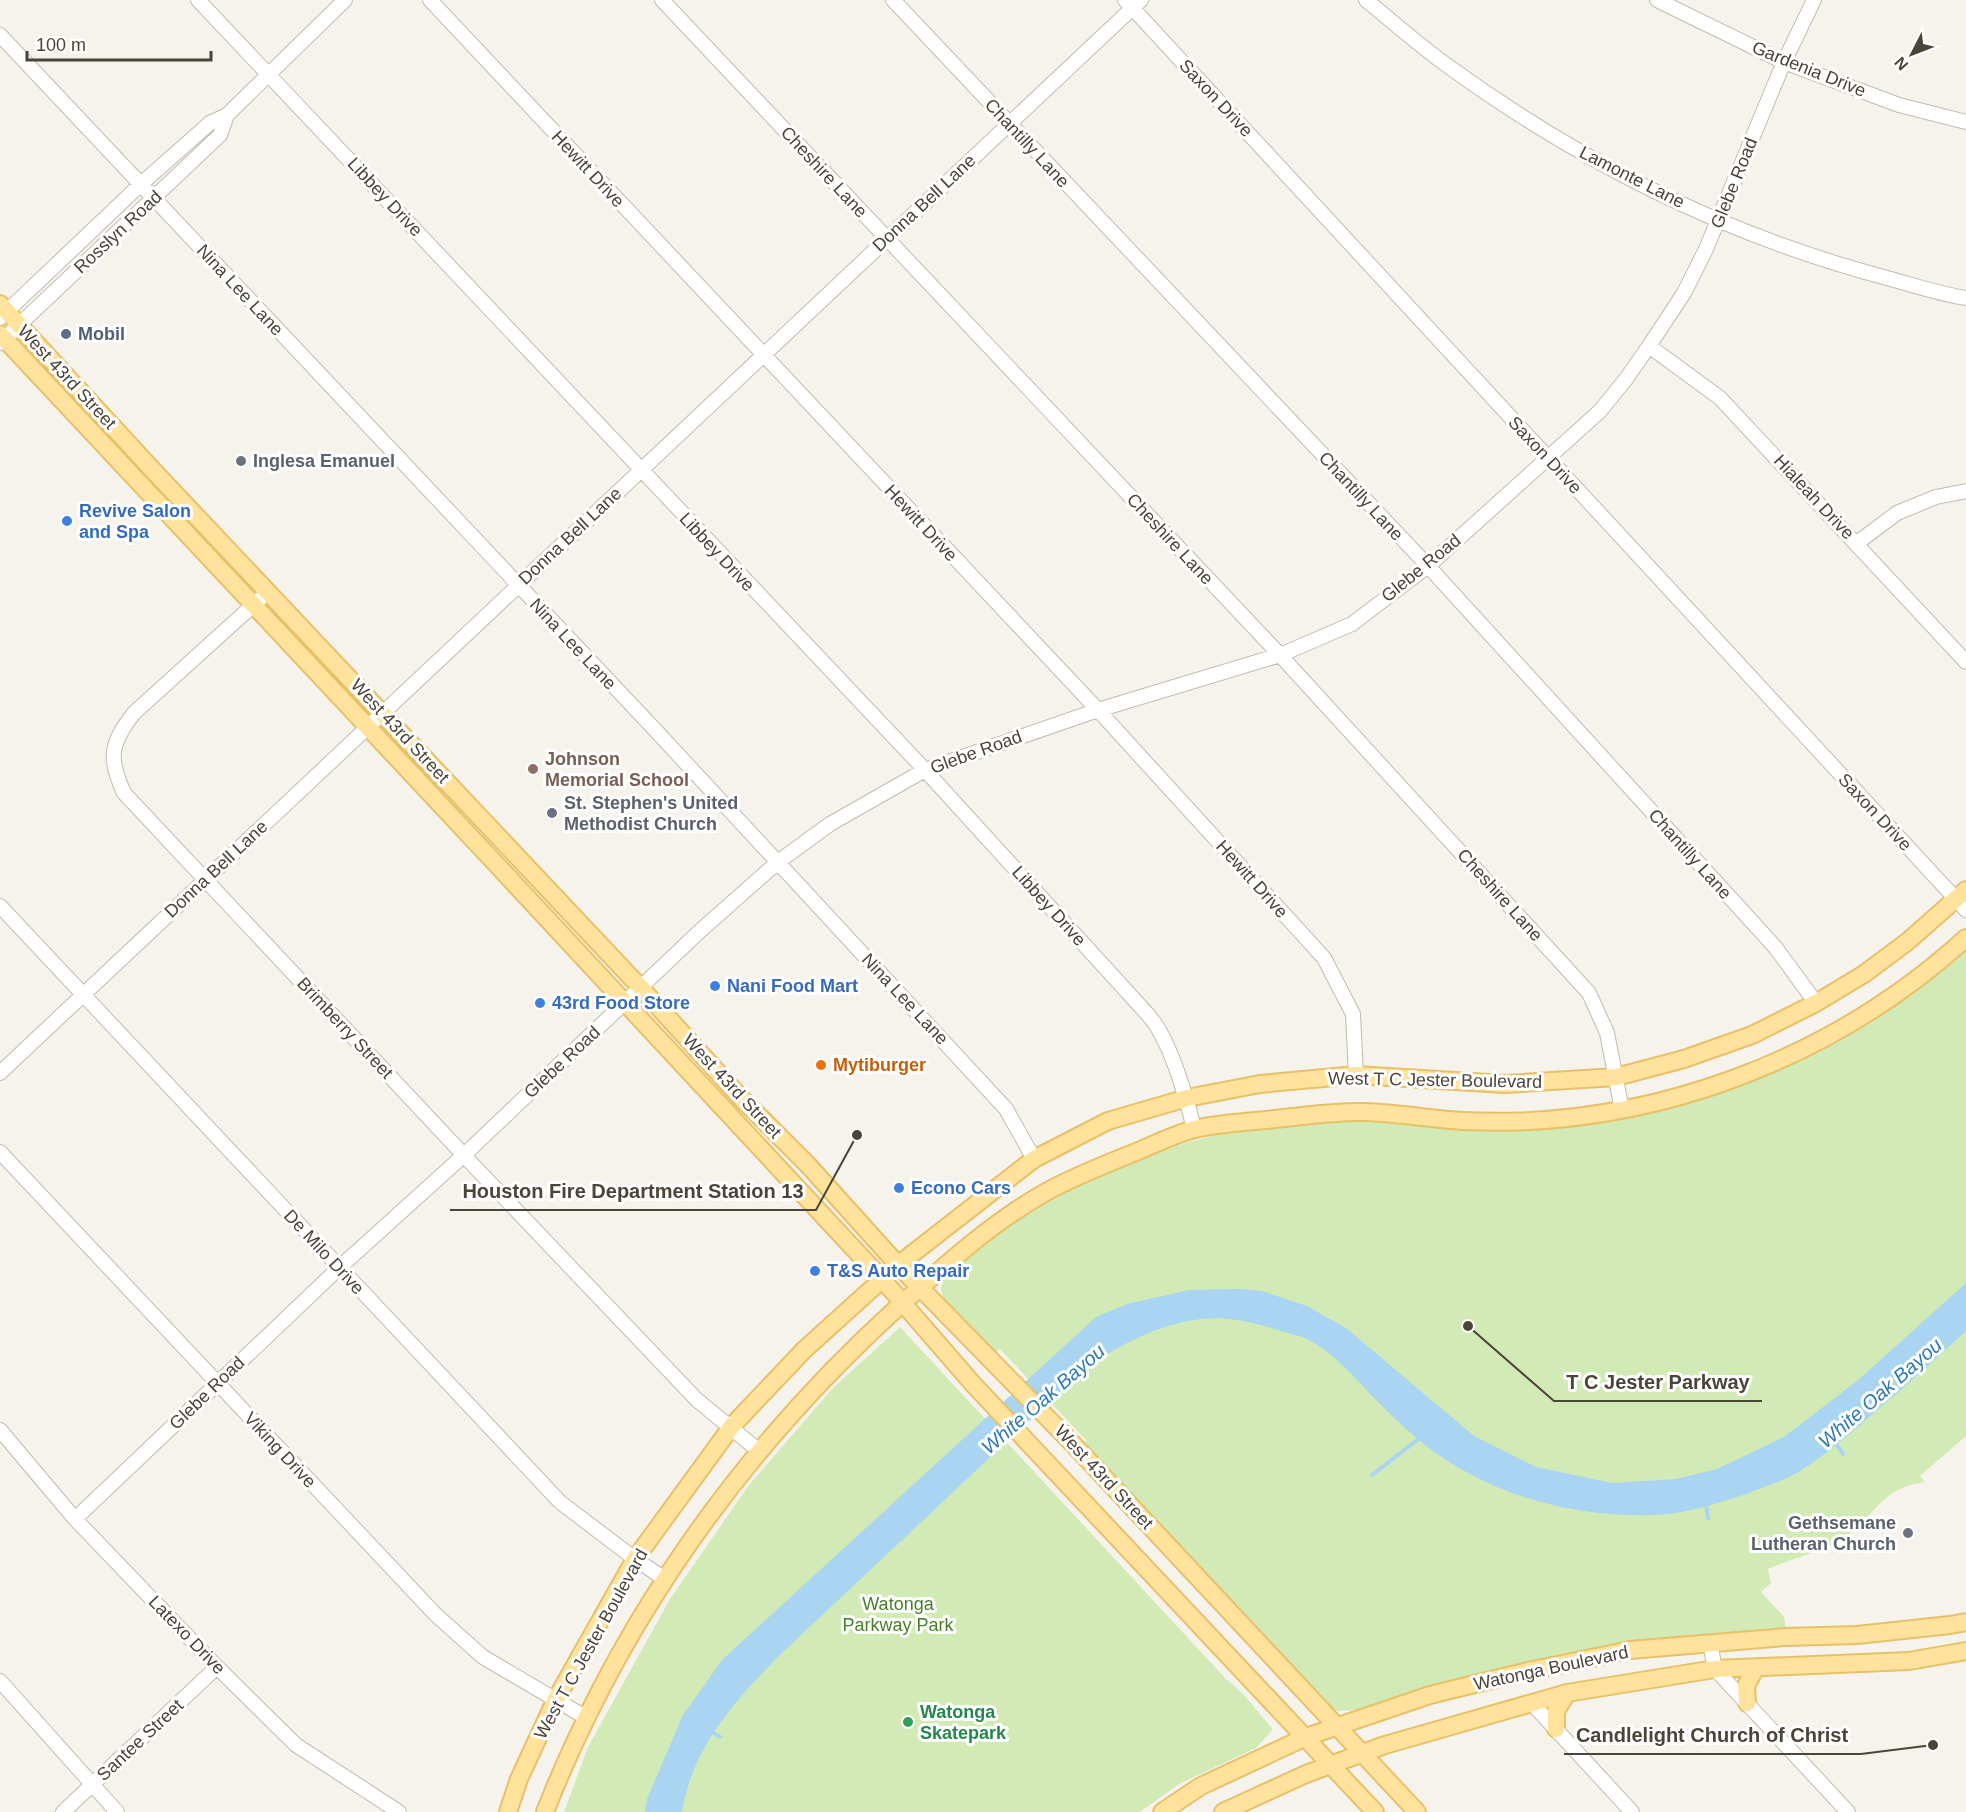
<svg xmlns="http://www.w3.org/2000/svg" width="1966" height="1812" font-family="Arial,sans-serif">
	<style>
		.green { fill: #d2eab5 }
		.water { fill: #a9d4f2 }
		.lines { fill: none; stroke-linecap: round; stroke-linejoin: round }
		.stream { stroke: #a9d4f2; stroke-width: 4 }
		.minor-casing { stroke: #c2bbae; stroke-width: 16 }
		.major-casing { stroke: #e6c16a; stroke-width: 20 }
		.minor { stroke: #fff; stroke-width: 14 }
		.major { stroke: #ffe39c; stroke-width: 16 }
		.service-dot { fill: #5c6f8a; stroke: #fff; stroke-width: 2 }
		.worship-dot { fill: #6b7280; stroke: #fff; stroke-width: 2 }
		.shop-dot { fill: #3f7fe0; stroke: #fff; stroke-width: 2 }
		.education-dot { fill: #8d6e63; stroke: #fff; stroke-width: 2 }
		.food-dot { fill: #e8710a; stroke: #fff; stroke-width: 2 }
		.leisure-dot { fill: #2e9e5b; stroke: #fff; stroke-width: 2 }
		.labels { text-anchor: middle; stroke-width: 6; stroke-linejoin: round; paint-order: stroke }
		.street-label { font-size: 18px; fill: #4b4439; stroke: #fff }
		.service-label { font-size: 18px; font-weight: bold; fill: #4e5e75; stroke: #fff; text-anchor: start }
		.worship-label { font-size: 18px; font-weight: bold; fill: #5b616d; stroke: #fff; text-anchor: start }
		.shop-label { font-size: 18px; font-weight: bold; fill: #366cbe; stroke: #fff; text-anchor: start }
		.education-label { font-size: 18px; font-weight: bold; fill: #785e54; stroke: #fff; text-anchor: start }
		.food-label { font-size: 18px; font-weight: bold; fill: #c56008; stroke: #fff; text-anchor: start }
		.park-label { font-size: 18px; fill: #4a7f2a; stroke: #fff }
		.leisure-label { font-size: 18px; font-weight: bold; fill: #27864d; stroke: #fff; text-anchor: start }
		.water-label { font-size: 20px; font-style: italic; fill: #2e7ab2; stroke: #fff }
		.leader { fill: none; stroke: #4b4439; stroke-width: 2 }
		.callout-dot { fill: #4b4439; stroke: #fff; stroke-width: 2 }
		.callout-label { font-size: 20px; text-anchor: middle; font-weight: bold; fill: #4b4439; stroke: #fff; stroke-width: 6; stroke-linejoin: round; paint-order: stroke }
	</style>
	<rect width="100%" height="100%" fill="#f6f3ec"/>
	<!-- green -->
	<path class="green" d="M 1966,948 L 1966,1436 L 1920,1476 L 1925,1482 C 1879,1488 1875,1518 1842,1539 C 1821,1552 1791,1559 1768,1569 L 1771,1583 L 1761,1592 L 1784,1617 L 1786,1630 L 1702,1635 L 1657,1642 L 1456,1680 L 1358,1710 L 1338,1711 L 1329,1707 L 1083,1445 L 1087,1441 L 1000,1349 L 996,1352 L 947,1303 L 943,1298 L 941,1288 L 944,1278 L 977,1249 L 1012,1223 L 1085,1181 L 1136,1159 L 1189,1142 L 1241,1129 L 1322,1120 L 1614,1117 L 1850,1033 L 1867,1025 Z
		M 900,1327 L 1226,1679 C 1245,1693 1257,1712 1273,1729 L 1256,1748 L 1179,1784 L 1140,1812 L 564,1812 L 588,1747 L 670,1599 L 749,1485 L 833,1388 Z"/>
	<!-- water -->
	<path class="water" d="M 1966,1283 L 1966,1331 C 1936,1359 1906,1386 1875,1412 C 1851,1433 1827,1454 1800,1471 C 1784,1481 1764,1487 1746,1494 C 1718,1503 1688,1513 1658,1515 C 1583,1518 1506,1500 1443,1458 C 1419,1442 1398,1422 1378,1402 C 1354,1378 1335,1352 1303,1337 C 1282,1332 1259,1323 1237,1320 C 1181,1311 1127,1340 1083,1370 L 784,1651 C 739,1696 692,1746 682,1812 L 645,1812 L 647,1799 L 683,1715 L 722,1660 L 1096,1317 L 1127,1304 L 1189,1290 L 1239,1289 L 1262,1291 L 1307,1306 L 1346,1328 L 1474,1436 L 1536,1467 L 1612,1483 L 1676,1479 L 1717,1469 L 1784,1437 L 1857,1381 Z"/>
	<g class="lines">
		<!-- stream -->
		<path class="stream" d="M 1835,1442 L 1843,1454
			M 1372,1475 L 1421,1437
			M 1706,1504 L 1708,1518
			M 710,1731 L 720,1737"/>
		<!-- minor casing -->
		<g class="minor-casing">
			<path id="minor" d="M 198,0 L 925,770 L 1141,1007 C 1147,1014 1155,1022 1159,1030 C 1176,1060 1186,1096 1194,1129
				M 430,0 L 1098,710 L 1324,958 L 1353,1014 L 1356,1075
				M 662,0 L 1280,655 L 1589,993 L 1607,1033 L 1622,1110
				M 893,0 L 1428,566 L 1775,947 L 1816,1003
				M 1125,0 L 1966,910
				M 1366,0 C 1393,22 1419,45 1448,66 C 1580,162 1728,236 1887,278 C 1913,285 1939,294 1966,298
				M 1657,0 L 1784,62 L 1899,105 L 1966,122
				M 0,35 L 659,734 L 1006,1109 L 1034,1159
				M 0,318 L 141,184 L 210,123 L 227,115 L 345,0
				M 0,343 L 220,135 L 227,115
				M 1649,346 L 1720,398 L 1966,662
				M 1857,543 L 1897,513 L 1936,497 L 1966,491
				M 260,599 L 134,713 C 110,744 108,757 124,793 L 474,1166 L 697,1400 L 758,1450
				M 0,906 L 560,1502 L 635,1559 L 665,1579
				M 0,1073 L 1141,0
				M 0,1152 L 436,1615 L 483,1657 L 585,1717
				M 0,1430 L 75,1519 L 217,1667 L 296,1745 L 399,1812
				M 75,1519 L 339,1268 L 464,1155 L 701,930 L 778,862 L 830,824 L 925,770 L 1098,710 L 1280,655 L 1352,624 L 1428,566 L 1600,411 L 1626,379 L 1649,346 L 1684,293 L 1706,249 L 1784,62 L 1814,0
				M 1710,1643 L 1715,1669 L 1848,1812
				M 0,1681 L 117,1812
				M 1535,1702 L 1538,1710 L 1632,1812
				M 63,1812 L 217,1667"/>
		</g>
		<!-- major casing -->
		<g class="major-casing">
			<path id="major" d="M 0,304 L 149,466 L 641,988 L 743,1100 L 808,1165 L 898,1265 L 1073,1444 L 1417,1812
				M 0,334 L 497,865 L 882,1279 L 973,1384 L 1375,1812
				M 1747,1703 L 1746,1686 L 1756,1667
				M 1556,1729 L 1556,1711 L 1567,1693
				M 508,1812 L 519,1779 L 555,1701 L 635,1559 L 732,1426 L 804,1350 L 898,1265 L 1034,1159 L 1108,1121 L 1187,1098 L 1260,1084 L 1356,1075 L 1505,1084 L 1616,1077 L 1684,1059 L 1752,1035 L 1816,1003 L 1864,974 L 1907,942 L 1966,890
				M 545,1812 C 621,1618 743,1448 897,1308 C 944,1266 991,1223 1046,1192 C 1075,1176 1106,1164 1136,1152 C 1155,1144 1175,1134 1195,1129 C 1221,1123 1249,1122 1275,1119 C 1305,1116 1335,1111 1365,1112 C 1398,1113 1431,1119 1463,1121 C 1647,1130 1831,1061 1966,938
				M 1162,1812 L 1201,1786 L 1306,1737 L 1430,1695 L 1524,1672 L 1630,1650 L 1785,1637 L 1857,1635 L 1950,1625 L 1966,1622
				M 1223,1812 L 1306,1774 L 1385,1745 L 1567,1693 L 1715,1669 L 1909,1661 L 1966,1651"/>
		</g>
		<!-- minor -->
		<use href="#minor" class="minor"/>
		<!-- major -->
		<use href="#major" class="major"/>
	</g>
	<!-- markers -->
	<circle class="service-dot" cx="66" cy="334" r="6"/>
	<g class="worship-dot">
		<circle cx="241" cy="461" r="6"/>
		<circle cx="552" cy="813" r="6"/>
		<circle cx="1908" cy="1533" r="6"/>
	</g>
	<g class="shop-dot">
		<circle cx="67" cy="521" r="6"/>
		<circle cx="715" cy="986" r="6"/>
		<circle cx="540" cy="1003" r="6"/>
		<circle cx="899" cy="1188" r="6"/>
		<circle cx="815" cy="1271" r="6"/>
	</g>
	<circle class="education-dot" cx="533" cy="769" r="6"/>
	<circle class="food-dot" cx="821" cy="1065" r="6"/>
	<circle class="leisure-dot" cx="908" cy="1722" r="6"/>
	<g class="labels">
		<!-- street labels -->
		<g class="street-label">
			<text transform="translate(1809 69) rotate(22)" y="6">Gardenia Drive</text>
			<text transform="translate(1216 98) rotate(47)" y="6">Saxon Drive</text>
			<text transform="translate(1027 143) rotate(47)" y="6">Chantilly Lane</text>
			<text transform="translate(588 169) rotate(47)" y="6">Hewitt Drive</text>
			<text transform="translate(824 172) rotate(47)" y="6">Cheshire Lane</text>
			<text transform="translate(1632 177) rotate(27)" y="6">Lamonte Lane</text>
			<text transform="translate(1734 183) rotate(-68)" y="6">Glebe Road</text>
			<text transform="translate(385 197) rotate(47)" y="6">Libbey Drive</text>
			<text transform="translate(924 203) rotate(-43)" y="6">Donna Bell Lane</text>
			<text transform="translate(118 232) rotate(-43)" y="6">Rosslyn Road</text>
			<text transform="translate(240 290) rotate(47)" y="6">Nina Lee Lane</text>
			<text transform="translate(67 377) rotate(47)" y="6">West 43rd Street</text>
			<text transform="translate(1545 455) rotate(47)" y="6">Saxon Drive</text>
			<text transform="translate(1361 496) rotate(47)" y="6">Chantilly Lane</text>
			<text transform="translate(1814 497) rotate(47)" y="6">Hialeah Drive</text>
			<text transform="translate(921 523) rotate(47)" y="6">Hewitt Drive</text>
			<text transform="translate(570 536) rotate(-43)" y="6">Donna Bell Lane</text>
			<text transform="translate(1170 539) rotate(47)" y="6">Cheshire Lane</text>
			<text transform="translate(717 552) rotate(47)" y="6">Libbey Drive</text>
			<text transform="translate(1421 568) rotate(-39)" y="6">Glebe Road</text>
			<text transform="translate(573 644) rotate(47)" y="6">Nina Lee Lane</text>
			<text transform="translate(400 731) rotate(47)" y="6">West 43rd Street</text>
			<text transform="translate(976 752) rotate(-20)" y="6">Glebe Road</text>
			<text transform="translate(1875 812) rotate(47)" y="6">Saxon Drive</text>
			<text transform="translate(1690 854) rotate(48)" y="6">Chantilly Lane</text>
			<text transform="translate(216 869) rotate(-43)" y="6">Donna Bell Lane</text>
			<text transform="translate(1252 879) rotate(48)" y="6">Hewitt Drive</text>
			<text transform="translate(1500 895) rotate(48)" y="6">Cheshire Lane</text>
			<text transform="translate(1049 906) rotate(48)" y="6">Libbey Drive</text>
			<text transform="translate(905 999) rotate(47)" y="6">Nina Lee Lane</text>
			<text transform="translate(345 1028) rotate(47)" y="6">Brimberry Street</text>
			<text transform="translate(562 1062) rotate(-43)" y="6">Glebe Road</text>
			<text transform="translate(1435 1080) rotate(1)" y="6">West T C Jester Boulevard</text>
			<text transform="translate(732 1086) rotate(47)" y="6">West 43rd Street</text>
			<text transform="translate(324 1252) rotate(47)" y="6">De Milo Drive</text>
			<text transform="translate(207 1393) rotate(-44)" y="6">Glebe Road</text>
			<text transform="translate(280 1450) rotate(47)" y="6">Viking Drive</text>
			<text transform="translate(1104 1477) rotate(47)" y="6">West 43rd Street</text>
			<text transform="translate(187 1635) rotate(46)" y="6">Latexo Drive</text>
			<text transform="translate(591 1644) rotate(-61)" y="6">West T C Jester Boulevard</text>
			<text transform="translate(1551 1668) rotate(-12)" y="6">Watonga Boulevard</text>
			<text transform="translate(140 1740) rotate(-43)" y="6">Santee Street</text>
		</g>
		<!-- service labels -->
		<g class="service-label">
			<text x="78" y="340">Mobil</text>
		</g>
		<!-- worship labels -->
		<g class="worship-label">
			<text x="253" y="467">Inglesa Emanuel</text>
			<text x="564" y="809">St. Stephen's United<tspan x="564" dy="21">Methodist Church</tspan></text>
			<text x="1896" y="1529" text-anchor="end">Gethsemane<tspan x="1896" dy="21">Lutheran Church</tspan></text>
		</g>
		<!-- shop labels -->
		<g class="shop-label">
			<text x="79" y="517">Revive Salon<tspan x="79" dy="21">and Spa</tspan></text>
			<text x="727" y="992">Nani Food Mart</text>
			<text x="552" y="1009">43rd Food Store</text>
			<text x="911" y="1194">Econo Cars</text>
			<text x="827" y="1277">T&amp;S Auto Repair</text>
		</g>
		<!-- education labels -->
		<g class="education-label">
			<text x="545" y="765">Johnson<tspan x="545" dy="21">Memorial School</tspan></text>
		</g>
		<!-- food labels -->
		<g class="food-label">
			<text x="833" y="1071">Mytiburger</text>
		</g>
		<!-- park labels -->
		<g class="park-label">
			<text x="898" y="1610">Watonga<tspan x="898" dy="21">Parkway Park</tspan></text>
		</g>
		<!-- leisure labels -->
		<g class="leisure-label">
			<text x="920" y="1718">Watonga<tspan x="920" dy="21">Skatepark</tspan></text>
		</g>
		<!-- water labels -->
		<g class="water-label">
			<text transform="translate(1880 1393) rotate(-41)" y="7">White Oak Bayou</text>
			<text transform="translate(1043 1399) rotate(-41)" y="7">White Oak Bayou</text>
		</g>
	</g>
	<!-- callouts -->
	<path class="leader" d="M857 1135L816 1210H450M1468 1326L1554 1401H1762M1933 1745L1861 1754H1564"/>
	<g class="callout-dot">
		<circle cx="857" cy="1135" r="6"/>
		<circle cx="1468" cy="1326" r="6"/>
		<circle cx="1933" cy="1745" r="6"/>
	</g>
	<g class="callout-label">
		<text x="633" y="1198">Houston Fire Department Station 13</text>
		<text x="1658" y="1389">T C Jester Parkway</text>
		<text x="1712" y="1742">Candlelight Church of Christ</text>
	</g>
	<!-- north arrow -->
	<g transform="translate(1912 54) rotate(228)" stroke="#ffffff" stroke-width="4.5" paint-order="stroke">
	<path d="M0-4.5L10 22L0 15L-10 22Z" fill="#4b4439"/>
	<text y="-9" font-size="16" font-weight="bold" text-anchor="middle" fill="#4b4439">N</text>
	</g>
	<!-- scale -->
	<path d="M27 51v9h184v-9" fill="none" stroke="#4b4439" stroke-width="3"/>
	<text x="36" y="51" font-size="18" fill="#4b4439" stroke="#ffffff" stroke-width="4.5" paint-order="stroke">100 m</text>
</svg>
